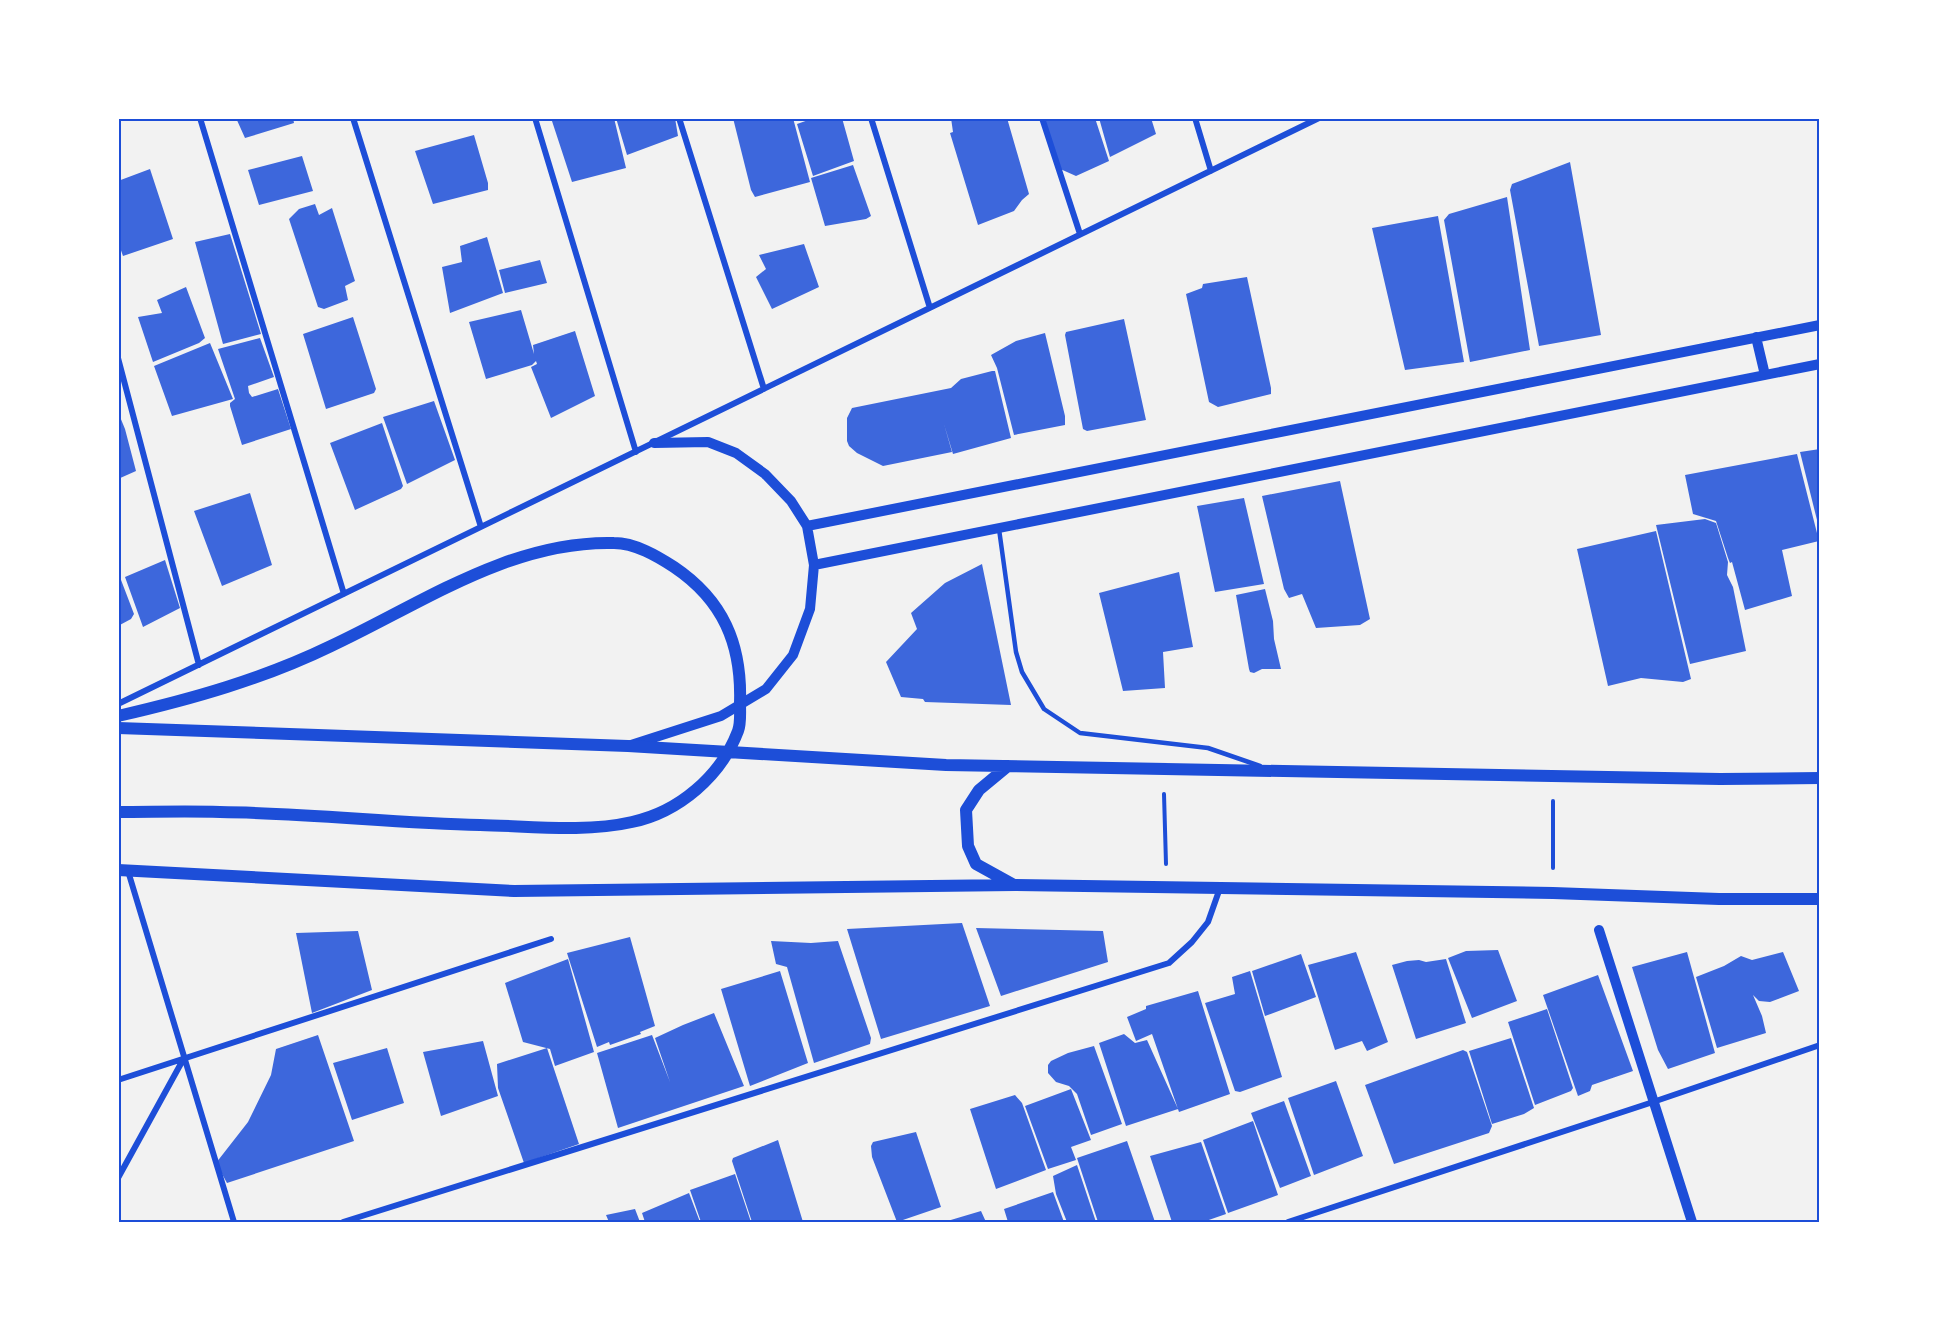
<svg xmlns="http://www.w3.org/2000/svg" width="1938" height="1341" font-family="Arial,sans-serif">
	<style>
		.building { fill: #3d67dc }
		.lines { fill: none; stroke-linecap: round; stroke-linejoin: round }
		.path { stroke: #1d4ed8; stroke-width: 4 }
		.service { stroke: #1d4ed8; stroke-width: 4.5 }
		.minor { stroke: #1d4ed8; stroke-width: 6 }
		.tertiary { stroke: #1d4ed8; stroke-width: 10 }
		.secondary { stroke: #1d4ed8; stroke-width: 12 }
		.neatline { fill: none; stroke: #1d4ed8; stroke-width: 2 }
	</style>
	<rect width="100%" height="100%" fill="#f2f2f2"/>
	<!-- building -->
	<path class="building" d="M 236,118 L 293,118 L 294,123 L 245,138 Z
		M 551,118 L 614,118 L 626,168 L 572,182 Z
		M 616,118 L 675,118 L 678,136 L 627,155 Z
		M 733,118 L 793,118 L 810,182 L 755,197 L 751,190 Z
		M 814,118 L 842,118 L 854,161 L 813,176 L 797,124 Z
		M 951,118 L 1007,118 L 1029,194 L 1022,200 L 1014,211 L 978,225 L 950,133 L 953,132 Z
		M 1042,118 L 1095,118 L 1109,161 L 1076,176 L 1058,168 Z
		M 1099,118 L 1151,118 L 1156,134 L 1110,157 Z
		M 474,135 L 488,183 L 488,190 L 433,204 L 415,151 Z
		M 302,156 L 313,191 L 259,205 L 248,170 Z
		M 1570,162 L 1601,335 L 1539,346 L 1510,190 L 1512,184 Z
		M 853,165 L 871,216 L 866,219 L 825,226 L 811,178 Z
		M 150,169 L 173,239 L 123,256 L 118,242 L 118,181 Z
		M 1507,197 L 1530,350 L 1470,362 L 1444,220 L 1449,214 Z
		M 315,204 L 319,215 L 332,208 L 355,281 L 345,286 L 348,300 L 324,309 L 318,307 L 289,219 L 299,209 Z
		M 1438,216 L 1464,362 L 1405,370 L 1372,228 Z
		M 230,234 L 261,334 L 223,344 L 195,242 Z
		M 487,237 L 503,293 L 450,313 L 442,267 L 462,262 L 460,246 Z
		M 804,244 L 819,287 L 772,309 L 756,277 L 766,269 L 759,255 Z
		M 540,260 L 547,283 L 505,293 L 499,270 Z
		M 1247,277 L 1271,388 L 1271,394 L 1218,407 L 1209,402 L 1186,294 L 1202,288 L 1203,284 Z
		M 186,287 L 205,338 L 199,343 L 153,362 L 138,317 L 162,313 L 157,300 Z
		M 521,310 L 534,354 L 533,345 L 575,331 L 595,396 L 551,418 L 531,367 L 537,364 L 536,361 L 532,365 L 486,379 L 469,322 Z
		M 353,317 L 376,389 L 374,393 L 326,409 L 303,334 Z
		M 1124,319 L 1146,420 L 1087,431 L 1083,429 L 1065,335 L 1066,332 Z
		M 1045,333 L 1065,416 L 1065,425 L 1014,435 L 997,368 L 991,355 L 1016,341 Z
		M 260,338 L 274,377 L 248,386 L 249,393 L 252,397 L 278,389 L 291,429 L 242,445 L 230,406 L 230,403 L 235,399 L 218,349 Z
		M 210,343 L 233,399 L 172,416 L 154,366 Z
		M 992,371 L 995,371 L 1011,438 L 953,454 L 944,424 L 952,452 L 883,466 L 857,453 L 849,446 L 847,441 L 847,418 L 852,408 L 951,388 L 961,379 Z
		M 434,401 L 455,460 L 407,484 L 383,417 Z
		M 118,412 L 125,429 L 136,471 L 118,479 Z
		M 382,423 L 403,486 L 401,489 L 355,510 L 330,443 Z
		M 1820,449 L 1820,528 L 1819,528 L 1800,452 Z
		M 1797,454 L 1819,541 L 1782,550 L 1792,596 L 1745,610 L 1732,562 L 1730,563 L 1728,558 L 1716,521 L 1693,514 L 1685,475 Z
		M 1340,481 L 1370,619 L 1360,625 L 1316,628 L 1302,594 L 1289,598 L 1284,589 L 1262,496 Z
		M 250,493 L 272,565 L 222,586 L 194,511 Z
		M 1244,498 L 1264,584 L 1215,592 L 1197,506 Z
		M 1705,519 L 1716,523 L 1728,562 L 1727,575 L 1733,587 L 1746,651 L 1690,664 L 1656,525 Z
		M 1656,531 L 1691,679 L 1683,682 L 1641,678 L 1608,686 L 1577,549 Z
		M 165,560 L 180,608 L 143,627 L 125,577 Z
		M 982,564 L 1011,705 L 925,702 L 923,699 L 901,697 L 886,662 L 917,629 L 911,613 L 945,583 Z
		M 118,572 L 134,614 L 131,619 L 118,626 Z
		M 1179,572 L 1193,647 L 1163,652 L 1165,688 L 1123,691 L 1099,593 Z
		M 1265,589 L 1273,621 L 1274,639 L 1281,669 L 1262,669 L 1254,673 L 1250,672 L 1249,669 L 1236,595 Z
		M 962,923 L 990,1006 L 881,1039 L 847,929 Z
		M 976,928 L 1103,931 L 1108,962 L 1001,996 Z
		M 358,931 L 372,990 L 312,1013 L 296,933 Z
		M 630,937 L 655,1026 L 640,1032 L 641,1034 L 610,1045 L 609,1042 L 597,1047 L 567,953 Z
		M 771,941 L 811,943 L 838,941 L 871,1038 L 870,1044 L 814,1063 L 787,967 L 776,964 Z
		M 1498,950 L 1517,1001 L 1472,1018 L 1448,958 L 1466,951 Z
		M 1356,952 L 1388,1042 L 1367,1051 L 1362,1041 L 1335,1050 L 1308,965 Z
		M 1687,952 L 1715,1053 L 1668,1069 L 1658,1050 L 1632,967 Z
		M 1783,952 L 1799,991 L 1770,1002 L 1759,1001 L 1753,995 L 1762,1016 L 1766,1033 L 1717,1048 L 1696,977 L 1724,966 L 1741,956 L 1752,960 Z
		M 1301,954 L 1316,997 L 1265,1016 L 1252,971 Z
		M 568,959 L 594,1052 L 555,1066 L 550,1049 L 523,1042 L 505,983 Z
		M 1446,959 L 1466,1023 L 1416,1039 L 1392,965 L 1407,961 L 1419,960 L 1426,962 Z
		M 780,971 L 808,1063 L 750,1086 L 721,989 Z
		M 1250,971 L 1282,1077 L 1240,1092 L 1235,1091 L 1205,1003 L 1235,994 L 1232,977 Z
		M 1598,975 L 1633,1071 L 1592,1085 L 1590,1091 L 1578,1096 L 1543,995 Z
		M 1198,991 L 1230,1094 L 1179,1112 L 1152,1034 L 1136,1041 L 1127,1017 L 1146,1009 L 1146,1006 Z
		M 1547,1009 L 1573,1088 L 1571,1091 L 1535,1105 L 1508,1022 Z
		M 714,1013 L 744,1086 L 618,1128 L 597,1053 L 652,1035 L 670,1082 L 655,1038 L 683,1025 Z
		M 1124,1034 L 1135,1043 L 1147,1040 L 1178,1109 L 1126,1126 L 1099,1043 Z
		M 318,1035 L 354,1141 L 227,1183 L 216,1163 L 248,1122 L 271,1075 L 276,1049 Z
		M 1511,1038 L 1534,1108 L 1524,1114 L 1492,1124 L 1469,1051 Z
		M 483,1041 L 498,1096 L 441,1116 L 423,1052 Z
		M 1094,1046 L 1122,1124 L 1091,1135 L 1077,1094 L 1069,1086 L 1056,1082 L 1048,1073 L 1048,1065 L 1051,1061 L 1068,1053 Z
		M 387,1048 L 404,1103 L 352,1120 L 333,1063 Z
		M 547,1048 L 579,1144 L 524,1163 L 498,1088 L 497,1064 Z
		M 1463,1050 L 1467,1052 L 1490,1120 L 1492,1126 L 1489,1133 L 1394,1164 L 1365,1085 Z
		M 1336,1081 L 1363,1156 L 1314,1175 L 1288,1098 Z
		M 1071,1089 L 1091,1140 L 1071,1147 L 1076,1160 L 1048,1169 L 1025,1106 Z
		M 1015,1095 L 1022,1103 L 1046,1170 L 996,1189 L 970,1109 Z
		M 1284,1101 L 1311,1176 L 1280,1188 L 1251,1113 Z
		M 1253,1121 L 1278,1195 L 1228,1213 L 1203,1140 Z
		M 916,1132 L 941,1207 L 897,1222 L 872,1157 L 871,1146 L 873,1142 Z
		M 778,1140 L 803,1222 L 752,1222 L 732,1161 L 733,1158 Z
		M 1127,1141 L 1155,1222 L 1098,1222 L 1077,1158 Z
		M 1201,1142 L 1226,1214 L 1203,1222 L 1172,1222 L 1150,1156 Z
		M 1077,1165 L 1096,1222 L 1067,1222 L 1056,1194 L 1053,1176 Z
		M 735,1174 L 751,1222 L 701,1222 L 690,1190 Z
		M 1053,1192 L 1064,1222 L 1008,1222 L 1004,1209 Z
		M 689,1193 L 700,1222 L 645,1222 L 642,1213 Z
		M 635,1209 L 640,1222 L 609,1222 L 606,1215 Z
		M 981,1211 L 986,1222 L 944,1222 Z"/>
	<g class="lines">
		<!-- path -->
		<path class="path" d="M 1164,794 L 1166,864
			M 1553,801 L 1553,868"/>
		<!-- service -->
		<path class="service" d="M 999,529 L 1016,652 L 1022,672 L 1044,709 L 1080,733 L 1208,748 L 1260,766"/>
		<!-- minor -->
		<path class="minor" d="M 200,118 L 344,594
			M 353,118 L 481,527
			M 535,118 L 636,452
			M 679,118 L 764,389
			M 871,118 L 930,308
			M 1042,118 L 1080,234
			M 1195,118 L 1211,171
			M 118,358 L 199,665
			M 118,704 L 1319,118
			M 128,871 L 234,1222
			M 118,1080 L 551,939
			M 118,1178 L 184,1058
			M 343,1222 L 1169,963 L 1192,942 L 1208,922 L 1220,888
			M 1288,1222 L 1653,1102 L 1820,1045"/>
		<!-- tertiary -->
		<path class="tertiary" d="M 1756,337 L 1765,375
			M 807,526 L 1820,325
			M 814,565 L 1820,364
			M 631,745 L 721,716 L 766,689 L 793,655 L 810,609 L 814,565 L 807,526 L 791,501 L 765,474 L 736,453 L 708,442 L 654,443
			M 1599,930 L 1692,1222"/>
		<!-- secondary -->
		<path class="secondary" d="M 118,716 C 192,699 263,679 331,646 C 421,604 511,540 614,543 C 635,543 657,556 674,567 C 723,600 742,644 740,703 C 740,712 741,723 738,731 C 721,776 679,812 632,822 C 584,833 530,826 480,825 C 394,823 307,813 220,812 C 186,811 152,812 118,812
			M 118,728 L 628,746 L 946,765 L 1720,779 L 1820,778
			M 1008,766 L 979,790 L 966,810 L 968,846 L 976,864 L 1014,885
			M 118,870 L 514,891 L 1015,885 L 1553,893 L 1719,899 L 1820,899"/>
	</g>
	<!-- border -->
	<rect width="1938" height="1341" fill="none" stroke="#ffffff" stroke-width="240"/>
	<rect x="120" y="120" width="1698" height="1101" class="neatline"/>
</svg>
